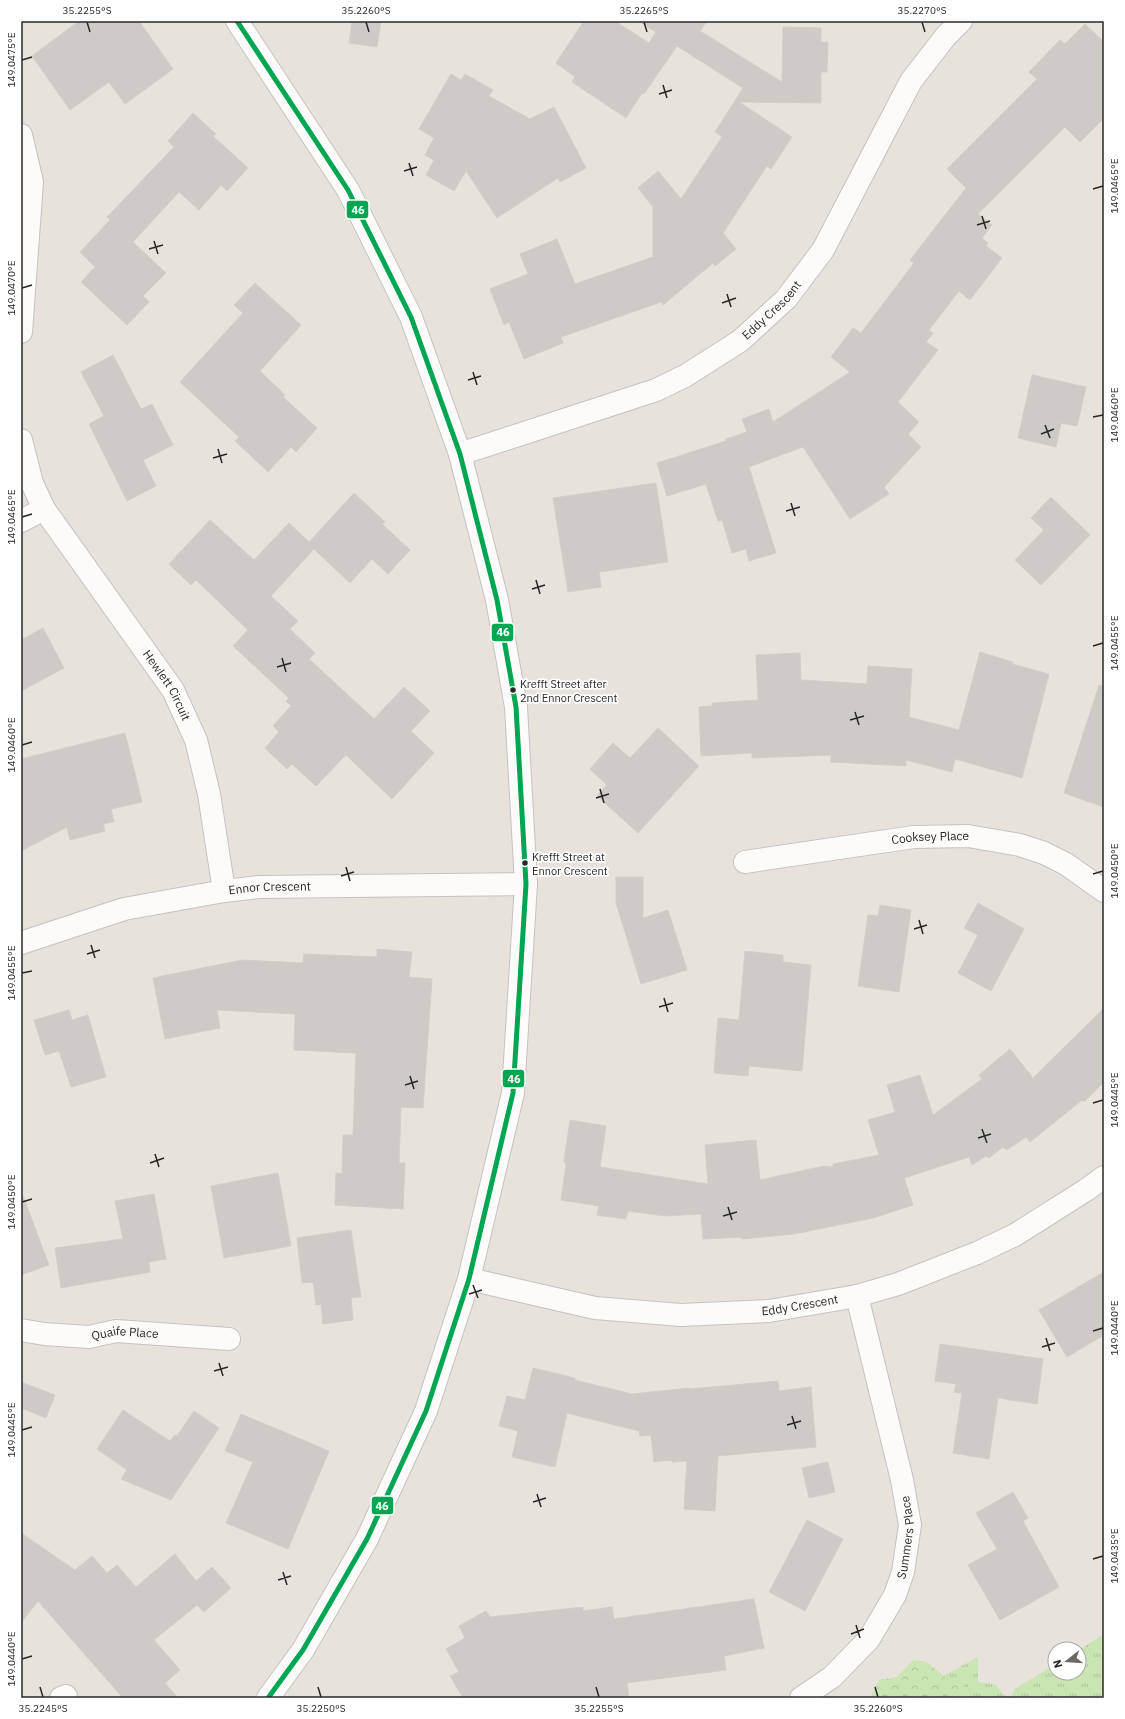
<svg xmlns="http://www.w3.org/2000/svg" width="1125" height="1719" font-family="'IBM Plex Sans',sans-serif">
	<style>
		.grass { fill: url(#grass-tufts) }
		.forest { fill: url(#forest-crowns) }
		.building { fill: #cecac6; stroke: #d2cec9 }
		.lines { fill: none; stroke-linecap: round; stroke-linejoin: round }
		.street-casing { stroke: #c4c2c2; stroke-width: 24 }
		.secondary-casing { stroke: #c4c2c2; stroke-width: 24 }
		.street { stroke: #fcfbfa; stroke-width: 22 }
		.secondary { stroke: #fcfbfa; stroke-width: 22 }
		.bus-1-casing { stroke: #fff; stroke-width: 8 }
		.bus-1 { stroke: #00a651; stroke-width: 5 }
		.ticks { fill: none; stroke: #282828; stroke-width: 1.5 }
		.bus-dot { fill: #282828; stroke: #fff; stroke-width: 1.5 }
		.labels { text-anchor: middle; stroke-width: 3.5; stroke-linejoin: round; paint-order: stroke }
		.bus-label { font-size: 11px; fill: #282828; stroke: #fff; text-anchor: start }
		.street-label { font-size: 12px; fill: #282828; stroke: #fff }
		.line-badge { stroke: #fff; stroke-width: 1.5 }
		.badge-label { font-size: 11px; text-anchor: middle; font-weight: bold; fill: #fff }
		.neatline { fill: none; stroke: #282828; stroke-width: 1.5 }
		.ticks-label { font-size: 10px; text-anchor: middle; fill: #282828 }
	</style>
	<defs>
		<pattern id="grass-tufts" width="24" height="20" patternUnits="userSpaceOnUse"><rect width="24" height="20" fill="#cae4b3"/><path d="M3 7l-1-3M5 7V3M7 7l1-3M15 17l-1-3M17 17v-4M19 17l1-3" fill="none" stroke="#aec49a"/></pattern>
		<pattern id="forest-crowns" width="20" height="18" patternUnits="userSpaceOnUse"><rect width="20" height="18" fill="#cae4b3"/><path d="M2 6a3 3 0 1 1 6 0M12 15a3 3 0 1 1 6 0" fill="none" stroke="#aec49a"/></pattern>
	</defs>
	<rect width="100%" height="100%" fill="#e8e2dc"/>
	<!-- grass -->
	<path class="grass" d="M 1104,1634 L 1104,1698 L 955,1698 L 967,1681 L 951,1683 L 943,1676 L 978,1657 L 978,1682 L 997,1685 L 1003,1695 L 1011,1697 L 1014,1689 L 1055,1665 L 1055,1673 L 1079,1673 L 1079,1650 Z"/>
	<!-- forest -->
	<path class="forest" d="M 913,1660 L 927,1662 L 951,1682 L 967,1681 L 955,1698 L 870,1698 L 879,1680 L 897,1677 Z"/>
	<!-- building -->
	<path class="building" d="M 79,21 L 139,21 L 173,69 L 125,104 L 109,82 L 70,110 L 32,56 Z
		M 352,21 L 381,21 L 377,47 L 349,43 Z
		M 584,21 L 615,21 L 649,43 L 656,32 L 638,21 L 707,21 L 700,31 L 782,82 L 783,27 L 821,28 L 821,42 L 828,42 L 827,72 L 821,72 L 821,103 L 739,102 L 792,137 L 771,169 L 767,166 L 723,233 L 736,249 L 715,266 L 713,263 L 663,305 L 661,302 L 561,337 L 563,343 L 524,359 L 509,322 L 504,325 L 490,289 L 528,274 L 520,254 L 557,239 L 575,284 L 653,257 L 653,207 L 638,188 L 658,171 L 681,199 L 722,137 L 715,132 L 743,88 L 677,46 L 644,94 L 642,93 L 626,118 L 572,82 L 575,77 L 556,63 Z
		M 1085,24 L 1104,42 L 1104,118 L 1080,142 L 1065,127 L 978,214 L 992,225 L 982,238 L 988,243 L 986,246 L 1002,258 L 970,300 L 959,291 L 929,330 L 933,333 L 926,342 L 938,350 L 898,402 L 919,422 L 908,434 L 921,447 L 884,487 L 889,494 L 850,519 L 803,447 L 749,467 L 776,553 L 749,561 L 746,549 L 732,553 L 722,520 L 718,521 L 706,484 L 667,496 L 657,463 L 726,441 L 726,439 L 747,432 L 742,419 L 769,409 L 773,422 L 850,372 L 831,357 L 853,328 L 861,333 L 914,263 L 910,260 L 966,188 L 947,169 L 1037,79 L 1029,72 L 1060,40 L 1065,44 Z
		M 451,74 L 461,80 L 465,74 L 493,90 L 489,96 L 530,119 L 554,107 L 586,168 L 560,182 L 558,178 L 497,218 L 466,171 L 454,191 L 426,175 L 434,160 L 425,155 L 434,138 L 419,129 Z
		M 193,113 L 216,134 L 213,136 L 248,168 L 227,191 L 221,185 L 199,210 L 179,192 L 133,242 L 166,273 L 143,296 L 149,302 L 127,325 L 81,282 L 95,267 L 80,252 L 110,220 L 107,217 L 174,147 L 168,141 Z
		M 255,283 L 301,325 L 260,371 L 285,395 L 283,397 L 317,428 L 296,452 L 291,447 L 268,472 L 235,441 L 239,437 L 180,382 L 243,313 L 234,305 Z
		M 113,355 L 141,409 L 152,404 L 173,445 L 143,460 L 156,486 L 127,501 L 89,424 L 104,416 L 81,372 Z
		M 1032,375 L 1086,387 L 1077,426 L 1061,423 L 1056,447 L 1018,438 Z
		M 656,483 L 668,562 L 599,572 L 601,587 L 568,592 L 553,498 Z
		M 354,493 L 385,522 L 382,524 L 410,550 L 388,574 L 372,559 L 350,583 L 314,549 L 271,596 L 298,621 L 290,629 L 315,653 L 309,659 L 374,719 L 404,687 L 430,711 L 411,731 L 434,753 L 392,799 L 346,755 L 316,786 L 292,764 L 287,769 L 265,748 L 279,732 L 273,726 L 291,706 L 286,701 L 289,698 L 233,646 L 248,630 L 196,580 L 191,585 L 169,564 L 210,520 L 254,560 L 289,523 L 309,542 Z
		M 1051,497 L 1090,535 L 1041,585 L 1015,560 L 1044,530 L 1031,518 Z
		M 43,628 L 64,668 L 21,691 L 21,640 Z
		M 980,652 L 1013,662 L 1012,664 L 1049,674 L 1022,778 L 955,759 L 952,772 L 906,760 L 906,766 L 831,762 L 831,755 L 752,758 L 752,753 L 701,756 L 699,707 L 712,706 L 712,703 L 758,700 L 756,655 L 800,653 L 801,680 L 867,684 L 868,666 L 912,669 L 909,717 L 959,730 Z
		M 1099,685 L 1104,686 L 1104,807 L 1064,793 Z
		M 658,728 L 699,766 L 638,833 L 597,796 L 607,785 L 590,769 L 613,743 L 630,758 Z
		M 125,733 L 142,802 L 111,809 L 114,822 L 103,824 L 105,831 L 70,840 L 67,827 L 21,851 L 21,759 Z
		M 616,877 L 643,877 L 643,918 L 668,910 L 687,970 L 641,984 L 616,903 Z
		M 978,903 L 1024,929 L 991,991 L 958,973 L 978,935 L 964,928 Z
		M 880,905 L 911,910 L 899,992 L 858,986 L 868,915 L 878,916 Z
		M 377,949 L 412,952 L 409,977 L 432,979 L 423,1108 L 401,1107 L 399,1163 L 405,1163 L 403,1209 L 335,1205 L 336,1173 L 342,1174 L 343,1135 L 353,1135 L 356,1053 L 294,1050 L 295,1014 L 217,1010 L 220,1028 L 165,1039 L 153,978 L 242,960 L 303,963 L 304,954 L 377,957 Z
		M 745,951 L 783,955 L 783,962 L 811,965 L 802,1071 L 749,1066 L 748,1076 L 714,1073 L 718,1018 L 739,1020 Z
		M 1104,1008 L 1104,1082 L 1084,1102 L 1082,1100 L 1030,1142 L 1026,1137 L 1007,1150 L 1003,1147 L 989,1158 L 986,1156 L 972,1165 L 969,1157 L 904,1178 L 913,1205 L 873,1218 L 794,1234 L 742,1239 L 741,1237 L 703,1239 L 701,1214 L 665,1216 L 628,1211 L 626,1219 L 597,1215 L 599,1206 L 561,1200 L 566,1164 L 564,1161 L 570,1120 L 606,1126 L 600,1167 L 708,1184 L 705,1145 L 756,1140 L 760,1180 L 824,1166 L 833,1167 L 833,1164 L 879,1155 L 868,1120 L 895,1112 L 887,1085 L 920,1075 L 933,1115 L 982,1079 L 979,1075 L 1010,1049 L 1033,1078 Z
		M 69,1010 L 72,1020 L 88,1015 L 106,1077 L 71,1087 L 59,1051 L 45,1055 L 34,1020 Z
		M 278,1173 L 291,1246 L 224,1258 L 211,1186 Z
		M 154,1194 L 166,1259 L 149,1262 L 150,1272 L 61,1288 L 55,1248 L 123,1239 L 115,1201 Z
		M 23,1196 L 49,1265 L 21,1275 L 21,1197 Z
		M 351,1230 L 361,1297 L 351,1298 L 353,1320 L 323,1324 L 321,1304 L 316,1305 L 313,1282 L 302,1283 L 297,1238 Z
		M 1104,1272 L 1104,1335 L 1067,1357 L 1039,1310 Z
		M 940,1344 L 1043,1359 L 1037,1404 L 998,1398 L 989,1459 L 953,1453 L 962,1393 L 954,1392 L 956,1384 L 935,1381 Z
		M 533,1368 L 575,1378 L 575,1380 L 632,1394 L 689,1388 L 689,1389 L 778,1381 L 779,1391 L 811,1387 L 816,1447 L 718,1456 L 715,1511 L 684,1509 L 687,1461 L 672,1462 L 672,1460 L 654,1462 L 651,1435 L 640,1436 L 639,1431 L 567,1413 L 555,1467 L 512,1457 L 518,1431 L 499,1426 L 507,1396 L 525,1400 Z
		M 21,1382 L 55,1395 L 46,1418 L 21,1408 Z
		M 123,1410 L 170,1441 L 175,1435 L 177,1436 L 194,1411 L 219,1428 L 171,1500 L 121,1479 L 127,1470 L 97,1449 Z
		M 241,1414 L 329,1451 L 288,1549 L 226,1523 L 253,1462 L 225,1451 Z
		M 828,1462 L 835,1492 L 809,1498 L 802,1468 Z
		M 1013,1492 L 1028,1518 L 1023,1521 L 1059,1587 L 1000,1620 L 968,1565 L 997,1549 L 976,1513 Z
		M 807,1520 L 843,1539 L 805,1611 L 769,1592 Z
		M 21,1533 L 75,1570 L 92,1556 L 107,1573 L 117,1565 L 136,1587 L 175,1554 L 196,1581 L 212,1567 L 231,1588 L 204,1612 L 197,1605 L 154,1640 L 180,1670 L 165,1683 L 178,1698 L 123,1698 L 38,1601 L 21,1623 Z
		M 754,1599 L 764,1648 L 724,1656 L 726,1670 L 627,1683 L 629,1698 L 463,1698 L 450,1676 L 459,1672 L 446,1649 L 465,1638 L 459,1626 L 486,1611 L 490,1617 L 583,1607 L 583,1611 L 612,1607 L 614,1619 Z"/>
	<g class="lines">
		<!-- street casing -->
		<g class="street-casing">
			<g id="street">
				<path d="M 21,135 L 32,182 L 21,332"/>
				<path id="s1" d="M 21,440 L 32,483 L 44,509 L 173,690 L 196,740 L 209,794 L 224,891"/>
				<path id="s2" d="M 460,454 L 656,390 L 685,376 L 740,341 L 786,299 L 823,250 L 911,81 L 946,36 L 961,21"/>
				<path d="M 21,521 L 44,509"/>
				<path id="s3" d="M 745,862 L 914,837 L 968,836 L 1020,845 L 1044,853 L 1066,864 L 1104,891"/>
				<path id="s4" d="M 21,943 L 124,909 L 224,891 L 259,887 L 526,884"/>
				<path id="s5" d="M 469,1279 L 595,1308 L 681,1315 L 769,1311 L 857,1296 L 898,1284 L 977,1253 L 1015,1235 L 1086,1190 L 1104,1177"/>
				<path id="s6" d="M 21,1330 L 44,1334 L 89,1337 L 116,1331 L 229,1339"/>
				<path d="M 61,1698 L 66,1696"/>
				<path id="s7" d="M 801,1698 L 832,1677 L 869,1639 L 895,1595 L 903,1572 L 910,1525 L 902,1480 L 857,1296"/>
			</g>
		</g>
		<!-- secondary casing -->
		<g class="secondary-casing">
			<path id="secondary" d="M 237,21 L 348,190 L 411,317 L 460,454 L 497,600 L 516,707 L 526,884 L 513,1093 L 469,1279 L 426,1411 L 367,1539 L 303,1650 L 268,1698"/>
		</g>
		<!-- street -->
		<use href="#street" class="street"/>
		<!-- secondary -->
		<use href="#secondary" class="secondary"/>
		<!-- bus-1 casing -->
		<g class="bus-1-casing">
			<path id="bus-1" d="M 237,21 L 348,190 L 411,317 L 460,454 L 497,600 L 516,707 L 526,884 L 513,1093 L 469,1279 L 426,1411 L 367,1539 L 303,1650 L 268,1698"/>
		</g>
		<!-- bus-1 -->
		<use href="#bus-1" class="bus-1"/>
	</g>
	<!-- ticks -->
	<path class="ticks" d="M 87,22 L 90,32M 366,22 L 369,32M 644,22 L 647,32M 922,22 L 925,32M 22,60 L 32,57M 663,85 L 667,98M 659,94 L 672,90M 409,163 L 413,176M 404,171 L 417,167M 1093,189 L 1103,186M 982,216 L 986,229M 977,225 L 990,221M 154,241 L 158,254M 149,249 L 163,245M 22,288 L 32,285M 727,294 L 731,307M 722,303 L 736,298M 473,372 L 477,385M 468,380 L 481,376M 1093,417 L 1103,415M 1045,425 L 1050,438M 1041,434 L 1054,429M 218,449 L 222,463M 213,458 L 227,454M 791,503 L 795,516M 786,511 L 800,507M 22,517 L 32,514M 536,580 L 540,594M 532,589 L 545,585M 1093,646 L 1103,643M 282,658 L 286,672M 277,667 L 291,663M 855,712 L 859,725M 850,720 L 864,716M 22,745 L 32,742M 600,789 L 604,803M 596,798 L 609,794M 346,867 L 350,881M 1093,874 L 1103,871M 341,876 L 354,872M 919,920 L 923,934M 914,929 L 927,925M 91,945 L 95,958M 87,954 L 100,950M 22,973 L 32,971M 664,998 L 668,1012M 659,1007 L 673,1003M 410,1076 L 414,1089M 405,1085 L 418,1081M 1093,1103 L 1103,1100M 982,1129 L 987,1143M 978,1138 L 991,1134M 155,1154 L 159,1167M 150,1163 L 164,1158M 22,1202 L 32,1199M 728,1207 L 732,1220M 723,1216 L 737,1212M 473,1285 L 478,1298M 469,1294 L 482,1290M 1093,1331 L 1103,1328M 1046,1338 L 1050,1351M 1042,1347 L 1055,1343M 219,1363 L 223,1376M 214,1371 L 228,1367M 792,1416 L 796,1429M 787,1425 L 801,1421M 22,1430 L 32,1427M 537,1494 L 541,1507M 533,1502 L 546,1498M 1093,1559 L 1103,1556M 283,1572 L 287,1585M 278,1580 L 291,1576M 856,1625 L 860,1638M 851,1634 L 864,1629M 22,1659 L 32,1656M 40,1687 L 43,1697M 318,1687 L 321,1697M 596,1687 L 599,1697M 875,1687 L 878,1697"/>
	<!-- markers -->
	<g class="bus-dot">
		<circle cx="513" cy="690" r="3.5"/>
		<circle cx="525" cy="863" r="3.5"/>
	</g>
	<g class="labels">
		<!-- bus labels -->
		<g class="bus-label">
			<text x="520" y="688">Krefft Street after<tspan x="520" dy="14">2nd Ennor Crescent</tspan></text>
			<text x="532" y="861">Krefft Street at<tspan x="532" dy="14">Ennor Crescent</tspan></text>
		</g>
		<!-- street labels -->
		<g class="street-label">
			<text dy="4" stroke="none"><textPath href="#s2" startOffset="348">Eddy Crescent</textPath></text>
			<text dy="4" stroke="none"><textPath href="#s1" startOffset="288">Hewlett Circuit</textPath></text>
			<text dy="4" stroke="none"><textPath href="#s3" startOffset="187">Cooksey Place</textPath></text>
			<text dy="4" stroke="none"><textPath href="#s4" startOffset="256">Ennor Crescent</textPath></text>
			<text dy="4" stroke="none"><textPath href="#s5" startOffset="335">Eddy Crescent</textPath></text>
			<text dy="4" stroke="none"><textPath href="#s6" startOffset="105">Quaife Place</textPath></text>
			<text dy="4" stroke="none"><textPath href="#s7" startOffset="201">Summers Place</textPath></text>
		</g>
	</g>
	<g class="line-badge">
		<rect x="346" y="200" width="23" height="19" rx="4" fill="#00a651"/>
		<rect x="491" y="623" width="23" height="19" rx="4" fill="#00a651"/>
		<rect x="502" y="1069" width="23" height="19" rx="4" fill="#00a651"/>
		<rect x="371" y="1496" width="23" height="19" rx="4" fill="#00a651"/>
	</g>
	<g class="badge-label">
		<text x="358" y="214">46</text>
		<text x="503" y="636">46</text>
		<text x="514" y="1083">46</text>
		<text x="382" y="1510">46</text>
	</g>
	<!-- border -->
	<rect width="1125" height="1719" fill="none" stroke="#ffffff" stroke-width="44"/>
	<!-- north arrow -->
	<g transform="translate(1067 1661) rotate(253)"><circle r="19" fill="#ffffff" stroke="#a9a9a9"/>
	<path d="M0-3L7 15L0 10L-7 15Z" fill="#6b6967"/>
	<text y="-6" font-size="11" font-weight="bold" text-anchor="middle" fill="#282828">N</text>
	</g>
	<rect x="22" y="22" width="1081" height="1675" class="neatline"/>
	<g class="ticks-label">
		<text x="87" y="14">35.2255°S</text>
		<text x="366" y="14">35.2260°S</text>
		<text x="644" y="14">35.2265°S</text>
		<text x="922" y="14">35.2270°S</text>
		<text transform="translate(11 60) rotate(-90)" y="4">149.0475°E</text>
		<text transform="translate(1114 186) rotate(-90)" y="4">149.0465°E</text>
		<text transform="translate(11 288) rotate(-90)" y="4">149.0470°E</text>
		<text transform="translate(1114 415) rotate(-90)" y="4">149.0460°E</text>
		<text transform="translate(11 517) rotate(-90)" y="4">149.0465°E</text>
		<text transform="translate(1114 643) rotate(-90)" y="4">149.0455°E</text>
		<text transform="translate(11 745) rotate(-90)" y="4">149.0460°E</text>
		<text transform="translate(1114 871) rotate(-90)" y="4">149.0450°E</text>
		<text transform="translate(11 973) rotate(-90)" y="4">149.0455°E</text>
		<text transform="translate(1114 1100) rotate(-90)" y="4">149.0445°E</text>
		<text transform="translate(11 1202) rotate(-90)" y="4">149.0450°E</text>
		<text transform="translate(1114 1328) rotate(-90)" y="4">149.0440°E</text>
		<text transform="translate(11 1430) rotate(-90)" y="4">149.0445°E</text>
		<text transform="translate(1114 1556) rotate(-90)" y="4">149.0435°E</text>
		<text transform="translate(11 1659) rotate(-90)" y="4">149.0440°E</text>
		<text x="43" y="1712">35.2245°S</text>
		<text x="321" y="1712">35.2250°S</text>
		<text x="599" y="1712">35.2255°S</text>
		<text x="878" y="1712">35.2260°S</text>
	</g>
</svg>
